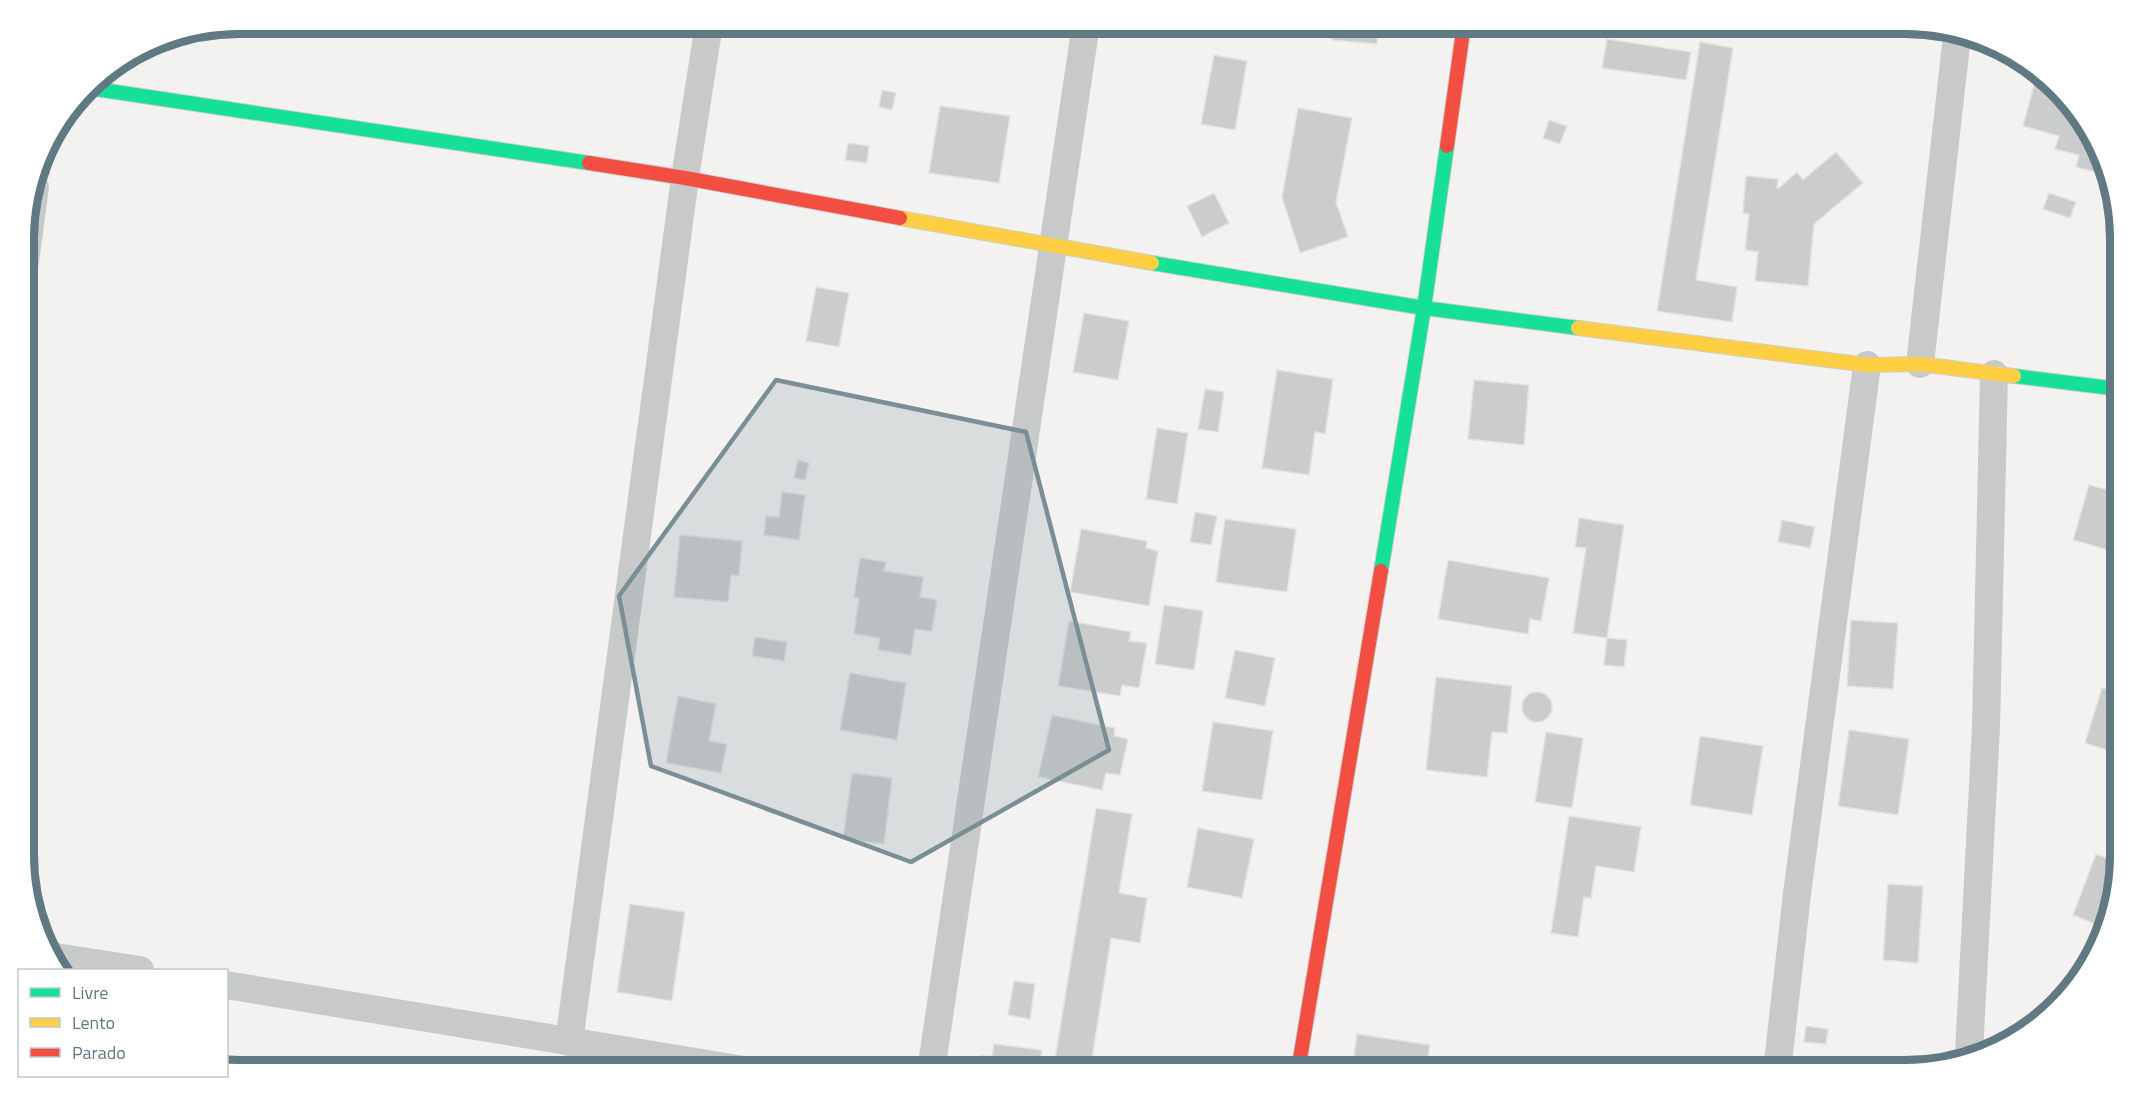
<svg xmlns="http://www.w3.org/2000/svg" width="2144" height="1095" font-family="'Titillium Web',sans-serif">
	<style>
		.building { fill: #cbcdcc; stroke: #e2e2e0; stroke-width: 1.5 }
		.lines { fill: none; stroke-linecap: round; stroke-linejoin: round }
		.fast-casing { stroke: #ced0cf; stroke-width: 16 }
		.slow-casing { stroke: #ced0cf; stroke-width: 16 }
		.jam-casing { stroke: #ced0cf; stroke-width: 16 }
		.street { stroke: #c8caca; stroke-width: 28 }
		.fast { stroke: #16e098; stroke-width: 14 }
		.slow { stroke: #ffcf43; stroke-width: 14 }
		.jam { stroke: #f24e42; stroke-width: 14 }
		.marked { fill: #7a8e95; fill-opacity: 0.2; stroke: #7a8e95; stroke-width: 4.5; stroke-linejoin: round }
		.rim { fill: none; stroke: #617982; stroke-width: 8 }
	</style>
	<rect width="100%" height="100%" fill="#f3f2f0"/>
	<!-- building -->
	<path class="building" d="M 1333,24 L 1379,24 L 1377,44 L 1332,40 Z
		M 1607,39 L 1691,52 L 1686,80 L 1602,68 Z
		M 1700,42 L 1733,48 L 1696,280 L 1737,287 L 1732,322 L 1657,311 Z
		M 1214,55 L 1247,61 L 1235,130 L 1201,124 Z
		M 2036,78 L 2083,120 L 2103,174 L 2076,167 L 2079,155 L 2055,149 L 2059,136 L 2023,126 Z
		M 882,90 L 896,93 L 892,110 L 879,107 Z
		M 940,106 L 1010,116 L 999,183 L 929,173 Z
		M 1298,108 L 1352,118 L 1336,202 L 1348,237 L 1300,253 L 1282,197 Z
		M 1549,120 L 1567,126 L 1560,144 L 1543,138 Z
		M 848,143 L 869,146 L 867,163 L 845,160 Z
		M 1836,152 L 1863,183 L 1814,224 L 1808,286 L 1755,281 L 1758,252 L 1745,250 L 1749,214 L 1743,213 L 1746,176 L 1778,179 L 1777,188 L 1779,188 L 1797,172 L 1803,180 Z
		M 1214,193 L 1229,223 L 1202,237 L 1187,206 Z
		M 2049,193 L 2076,202 L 2070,218 L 2043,209 Z
		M 816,287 L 849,293 L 839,347 L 806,341 Z
		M 1084,313 L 1129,321 L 1118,380 L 1073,372 Z
		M 1277,370 L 1333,379 L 1325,434 L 1315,432 L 1309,475 L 1262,468 Z
		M 1474,380 L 1529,385 L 1524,445 L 1468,439 Z
		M 1205,389 L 1224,392 L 1218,432 L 1198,429 Z
		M 1157,428 L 1188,433 L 1177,504 L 1146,499 Z
		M 798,460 L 809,463 L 805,480 L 794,478 Z
		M 2089,485 L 2119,493 L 2119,553 L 2073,540 Z
		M 782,492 L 805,495 L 799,540 L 764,535 L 766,516 L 779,517 Z
		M 1195,512 L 1217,516 L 1211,545 L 1190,542 Z
		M 1579,518 L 1624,525 L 1607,638 L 1573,633 L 1586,548 L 1575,547 Z
		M 1225,519 L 1296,529 L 1287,592 L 1216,582 Z
		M 1782,520 L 1815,527 L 1810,548 L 1778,542 Z
		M 1081,529 L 1147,541 L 1146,548 L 1158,551 L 1149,606 L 1070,592 Z
		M 680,535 L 742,541 L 739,576 L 731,575 L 728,602 L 674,597 Z
		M 860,558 L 886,562 L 884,571 L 923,577 L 920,597 L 937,600 L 932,631 L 915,629 L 911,655 L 878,650 L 880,638 L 854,634 L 859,598 L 854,597 Z
		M 1448,560 L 1549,578 L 1541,621 L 1530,619 L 1528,634 L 1438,619 Z
		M 1164,605 L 1203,611 L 1194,670 L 1155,664 Z
		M 1851,620 L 1898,623 L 1893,689 L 1847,686 Z
		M 1069,621 L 1131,632 L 1129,641 L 1147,643 L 1139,688 L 1122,685 L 1120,696 L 1058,686 Z
		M 755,637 L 787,642 L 784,661 L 752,656 Z
		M 1607,638 L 1627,640 L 1624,667 L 1604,665 Z
		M 1235,650 L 1275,658 L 1265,706 L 1225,698 Z
		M 850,673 L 906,683 L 897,740 L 840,730 Z
		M 1436,677 L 1512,686 L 1507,733 L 1492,732 L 1487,777 L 1426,770 Z
		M 2102,688 L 2120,693 L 2120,754 L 2085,743 Z
		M1522 707a15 15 0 1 1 30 0a15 15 0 1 1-30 0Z
		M 678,696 L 716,704 L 709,741 L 727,744 L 721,773 L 666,763 Z
		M 1052,715 L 1115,728 L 1114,736 L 1128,739 L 1120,775 L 1106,773 L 1102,790 L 1038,777 Z
		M 1213,722 L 1273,731 L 1262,800 L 1202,791 Z
		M 1849,730 L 1909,739 L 1898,815 L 1838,806 Z
		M 1546,732 L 1583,738 L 1572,808 L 1535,802 Z
		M 1700,736 L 1763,746 L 1752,815 L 1690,805 Z
		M 852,773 L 892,778 L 884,844 L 843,839 Z
		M 2117,781 L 2120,782 L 2120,808 L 2109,804 Z
		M 1096,808 L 1132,814 L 1119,893 L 1147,898 L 1140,943 L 1111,938 L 1090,1071 L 1053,1071 Z
		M 1569,816 L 1641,827 L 1634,872 L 1596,866 L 1591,898 L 1584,897 L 1578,937 L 1551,933 Z
		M 1198,828 L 1254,839 L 1242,898 L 1187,887 Z
		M 2096,854 L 2118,863 L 2103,927 L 2073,915 Z
		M 1888,884 L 1923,886 L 1918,963 L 1883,960 Z
		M 630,904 L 685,912 L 672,1001 L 617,992 Z
		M 1014,981 L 1035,984 L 1030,1019 L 1008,1015 Z
		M 1806,1026 L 1828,1029 L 1826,1044 L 1804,1042 Z
		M 1357,1034 L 1430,1045 L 1426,1071 L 1352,1071 Z
		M 994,1044 L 1042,1050 L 1039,1071 L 979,1070 L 981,1055 L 992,1057 Z"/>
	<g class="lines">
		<!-- fast casing -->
		<g class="fast-casing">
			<path id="fast" d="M 89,88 L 589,163
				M 1152,263 L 1424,308 L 1578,328
				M 2014,376 L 2119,389
				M 1381,571 L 1424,308 L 1447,146"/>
		</g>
		<!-- slow casing -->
		<g class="slow-casing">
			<path id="slow" d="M 900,218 L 1152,263
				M 1578,328 L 1867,365 L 1920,364 L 2014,376"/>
		</g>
		<!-- jam casing -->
		<g class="jam-casing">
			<path id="jam" d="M 1447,146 L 1464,24
				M 589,163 L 685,178 L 900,218
				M 1298,1071 L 1381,571"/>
		</g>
		<!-- street -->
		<path class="street" d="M 25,262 L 35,187
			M 1920,364 L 1957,36
			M 56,957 L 140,970
			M 226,985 L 750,1071
			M 569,1042 L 685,178 L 709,24
			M 1969,1053 L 1986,727 L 1994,374
			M 931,1071 L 1086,24
			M 1777,1071 L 1797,894 L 1867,365"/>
		<!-- fast -->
		<use href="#fast" class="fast"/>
		<!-- slow -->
		<use href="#slow" class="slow"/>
		<!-- jam -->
		<use href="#jam" class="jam"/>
	</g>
	<!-- marked area -->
	<path class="marked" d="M 776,380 L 1026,432 L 1109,750 L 911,862 L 651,766 L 619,596 Z"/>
	<!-- crop -->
	<path d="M0 0H2144V1095H0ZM239 34H1905A205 205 0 0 1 2110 239V855A205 205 0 0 1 1905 1060H239A205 205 0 0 1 34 855V239A205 205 0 0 1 239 34Z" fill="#fff" fill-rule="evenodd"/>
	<path class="rim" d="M239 34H1905A205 205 0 0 1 2110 239V855A205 205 0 0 1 1905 1060H239A205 205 0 0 1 34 855V239A205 205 0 0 1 239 34Z"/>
	<!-- legend -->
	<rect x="18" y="969" width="210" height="108" fill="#ffffff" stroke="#c0c9cd" stroke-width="1.5"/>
	<rect x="30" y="988" width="30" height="9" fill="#16e098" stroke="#c0c9cd" stroke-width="1.5"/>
	<text x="72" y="999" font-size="18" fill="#617982">Livre</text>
	<rect x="30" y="1018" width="30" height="9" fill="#ffcf43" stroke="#c0c9cd" stroke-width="1.5"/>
	<text x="72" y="1029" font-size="18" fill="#617982">Lento</text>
	<rect x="30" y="1048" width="30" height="9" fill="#f24e42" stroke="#c0c9cd" stroke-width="1.5"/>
	<text x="72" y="1059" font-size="18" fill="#617982">Parado</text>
</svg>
